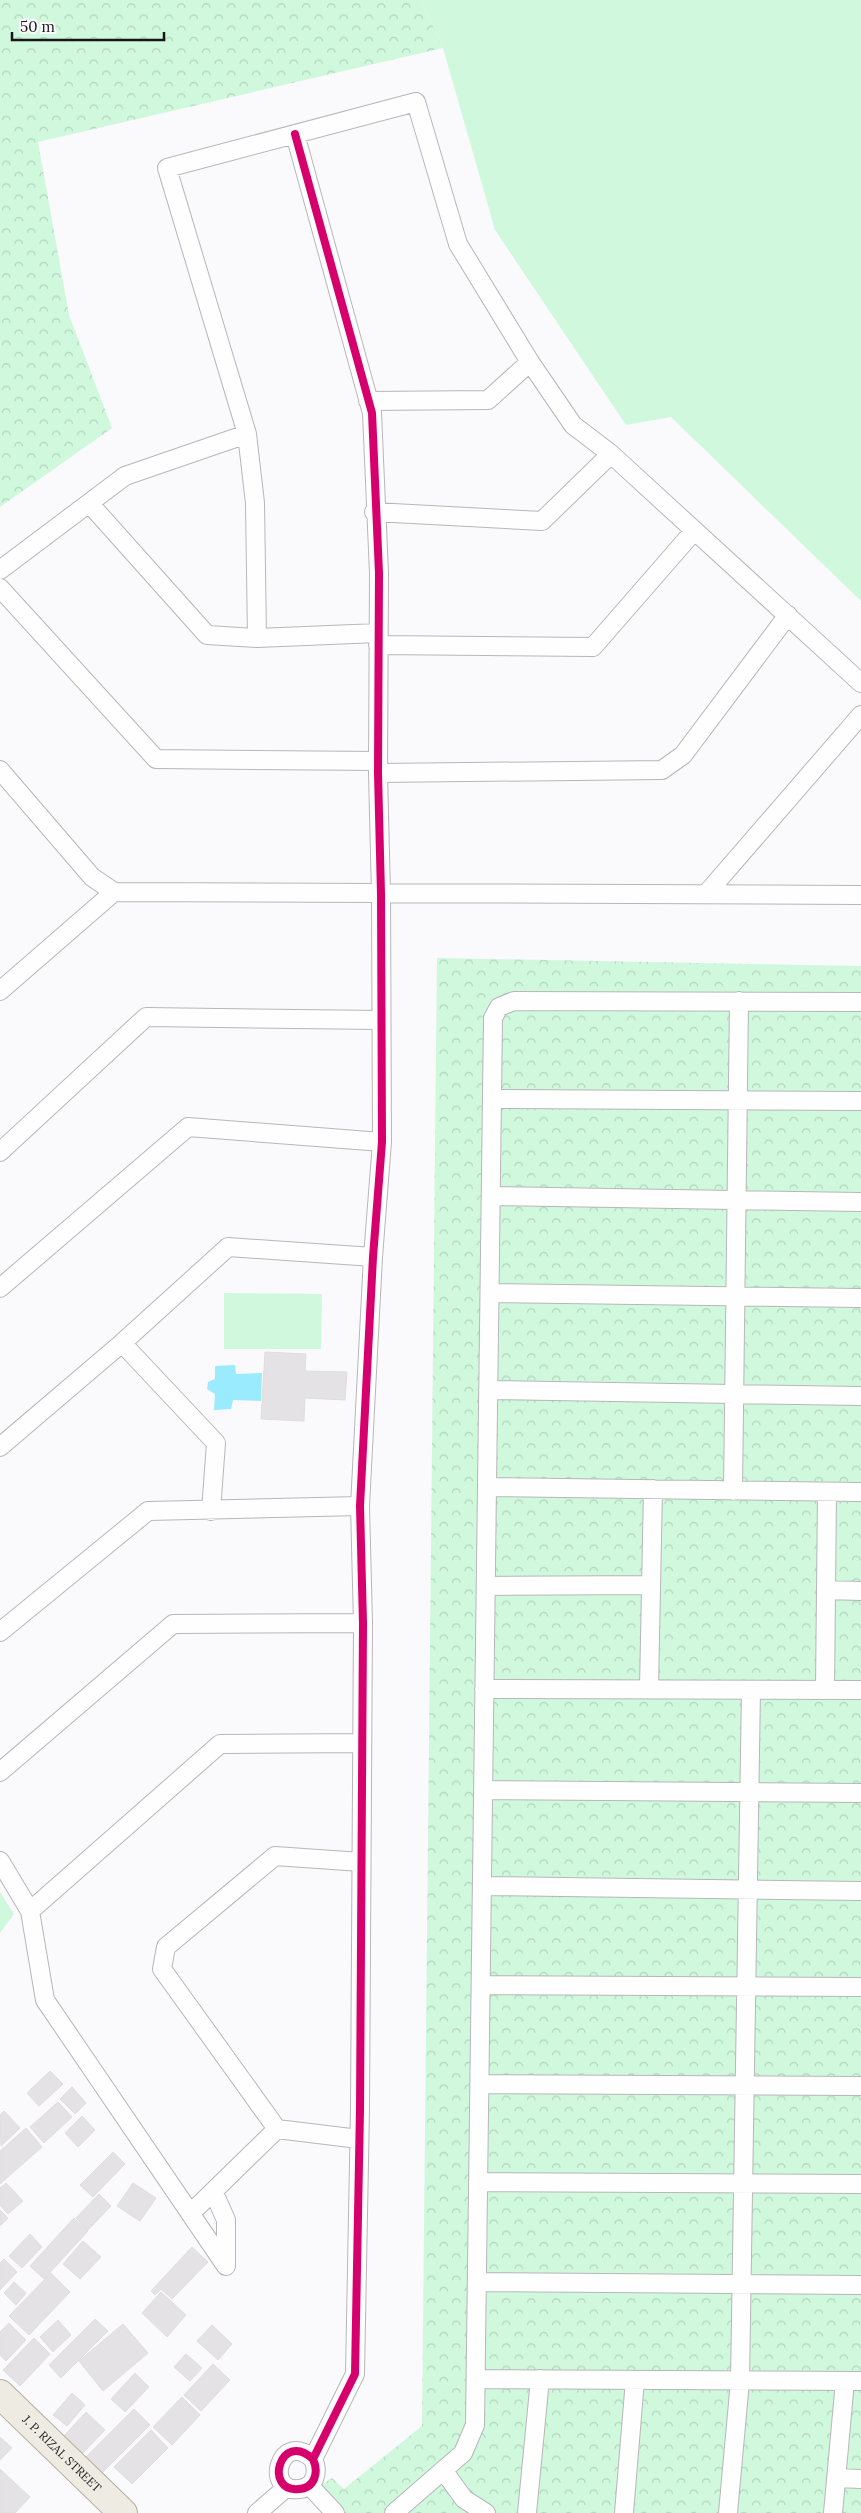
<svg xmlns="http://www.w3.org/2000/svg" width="861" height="2513" font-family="Lora,serif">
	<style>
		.grass { fill: #d0f8dd }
		.forest { fill: url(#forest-crowns) }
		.water { fill: #99ebfd }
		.building { fill: #e4e2e4; stroke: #dfdede }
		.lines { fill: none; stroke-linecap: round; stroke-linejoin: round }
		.minor-casing { stroke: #b7b7b9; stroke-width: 20 }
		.primary-casing { stroke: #b4aea1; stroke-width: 30 }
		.minor { stroke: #fefeff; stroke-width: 18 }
		.primary { stroke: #eeebe3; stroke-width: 28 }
		.cycleway-casing { stroke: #faf8fd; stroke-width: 11 }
		.cycleway { stroke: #d6006c; stroke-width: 8 }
		.labels { text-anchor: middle; stroke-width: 4; stroke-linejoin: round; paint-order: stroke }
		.street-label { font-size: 12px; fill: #171618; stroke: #faf8fd }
	</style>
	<defs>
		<pattern id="forest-crowns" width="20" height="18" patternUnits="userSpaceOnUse" patternTransform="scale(1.25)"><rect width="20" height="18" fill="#d0f8dd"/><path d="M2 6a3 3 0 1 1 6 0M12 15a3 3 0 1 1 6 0" fill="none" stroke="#b2d4bd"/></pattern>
	</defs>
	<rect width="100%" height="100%" fill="#faf9fc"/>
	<!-- grass -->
	<path class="grass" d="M 421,0 L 861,0 L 861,601 L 671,417 L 626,425 L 495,230 L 443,48 Z
		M 224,1293 L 322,1294 L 321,1349 L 224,1349 Z
		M 0,1892 L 14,1914 L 0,1933 Z"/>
	<!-- forest -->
	<path class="forest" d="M 0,0 L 421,0 L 443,48 L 38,142 L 69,315 L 112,428 L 0,507 Z
		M 437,958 L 861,966 L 861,2513 L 342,2513 L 317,2488 L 332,2478 L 344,2489 L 422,2426 Z"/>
	<!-- water -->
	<path class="water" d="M 235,1365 L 236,1374 L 262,1373 L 261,1401 L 233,1400 L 231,1409 L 214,1410 L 215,1394 L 207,1389 L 208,1382 L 215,1379 L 215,1366 Z"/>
	<!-- building -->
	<path class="building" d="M 265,1352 L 306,1354 L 305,1371 L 347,1372 L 345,1400 L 305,1398 L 304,1421 L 261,1419 Z
		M 50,2071 L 63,2084 L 39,2106 L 27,2093 Z
		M 72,2087 L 86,2103 L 75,2114 L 60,2099 Z
		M 58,2102 L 72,2117 L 44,2143 L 30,2127 Z
		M 4,2111 L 20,2128 L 1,2146 L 0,2115 Z
		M 82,2116 L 95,2130 L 78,2147 L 65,2133 Z
		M 26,2128 L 42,2147 L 0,2184 L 0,2151 Z
		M 113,2152 L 125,2164 L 93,2197 L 80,2185 Z
		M 6,2183 L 23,2201 L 8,2214 L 0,2205 L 0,2188 Z
		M 133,2183 L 156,2198 L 140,2221 L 117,2206 Z
		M 99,2194 L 111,2206 L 88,2230 L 76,2218 Z
		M 0,2210 L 8,2218 L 0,2226 Z
		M 74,2218 L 88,2231 L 44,2279 L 30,2266 Z
		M 30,2234 L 42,2247 L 22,2268 L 9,2256 Z
		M 83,2241 L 101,2257 L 80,2279 L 63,2264 Z
		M 192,2247 L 208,2262 L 172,2299 L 161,2289 L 155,2295 L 151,2291 Z
		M 4,2259 L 17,2272 L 0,2290 L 0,2263 Z
		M 51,2273 L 70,2292 L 29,2335 L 9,2316 Z
		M 14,2282 L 26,2293 L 16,2305 L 4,2293 Z
		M 161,2292 L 186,2315 L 167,2337 L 142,2313 Z
		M 95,2319 L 108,2331 L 61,2378 L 49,2365 Z
		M 58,2320 L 71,2335 L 53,2352 L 40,2337 Z
		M 9,2323 L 26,2340 L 6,2361 L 0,2355 L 0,2332 Z
		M 123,2324 L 148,2353 L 103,2391 L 79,2361 Z
		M 212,2325 L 232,2344 L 218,2360 L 197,2341 Z
		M 34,2338 L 50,2354 L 20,2386 L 3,2370 Z
		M 186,2354 L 202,2368 L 190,2381 L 174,2367 Z
		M 213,2364 L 230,2380 L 201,2411 L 184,2395 Z
		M 135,2373 L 149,2387 L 125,2412 L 111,2399 Z
		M 72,2393 L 85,2405 L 67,2426 L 53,2415 Z
		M 182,2397 L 200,2415 L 172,2445 L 153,2427 Z
		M 134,2409 L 150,2425 L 100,2475 L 84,2459 Z
		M 86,2412 L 105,2430 L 81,2455 L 63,2437 Z
		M 151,2430 L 168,2448 L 132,2484 L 114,2467 Z
		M 0,2437 L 12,2448 L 0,2460 Z
		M 0,2469 L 30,2497 L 15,2513 L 0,2513 Z"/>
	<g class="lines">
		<!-- minor casing -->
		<g class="minor-casing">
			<path id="minor" d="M 295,134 L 372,413 L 379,573 L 378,773 L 381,894 L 382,1142 L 373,1257 L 360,1506 L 363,1623 L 360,2109 L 355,2374 L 313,2459 C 319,2472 315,2488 299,2489 C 263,2493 280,2429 313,2459
				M 368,401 L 488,400 L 530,362
				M 89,503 L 207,635 L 257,638 L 378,633
				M 374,512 L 542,521 L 611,454
				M 0,570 L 125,476 L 247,434
				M 0,588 L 156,759 L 378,761
				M 257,638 L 255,503 L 247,434 L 167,168 L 416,102 L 458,244 L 530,362 L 573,425 L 611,454 L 861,683
				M 378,645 L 593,647 L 694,531
				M 0,770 L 92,877 L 114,892 L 861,895
				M 378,773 L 662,770 L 683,755 L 788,615
				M 707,893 L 861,715
				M 0,991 L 114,892
				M 492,1099 L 861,1101
				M 0,1152 L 146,1017 L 381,1020
				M 491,1196 L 861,1202
				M 0,1288 L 188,1127 L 382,1142
				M 490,1293 L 861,1298
				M 122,1343 L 216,1443 L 211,1511
				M 488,1390 L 861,1396
				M 0,1447 L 122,1343 L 228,1247 L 373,1257
				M 487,1487 L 861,1492
				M 733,1491 L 739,1001
				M 486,1586 L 650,1585
				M 826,1590 L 861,1591
				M 0,1632 L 148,1511 L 360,1506
				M 649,1688 L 653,1489
				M 484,1689 L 861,1690
				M 825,1690 L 827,1492
				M 0,1772 L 173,1624 L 363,1623
				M 483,1790 L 861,1793
				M 0,1861 L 30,1911
				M 482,1886 L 861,1891
				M 481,1985 L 861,1987
				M 479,2084 L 861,2086
				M 359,2139 L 277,2129 L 162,1969 L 166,1947 L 275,1856 L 361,1862
				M 478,2182 L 861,2184
				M 214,2193 L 226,2220 L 226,2265
				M 191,2213 L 277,2129
				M 226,2266 L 45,2000 L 30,1911 L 220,1744 L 362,1743
				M 477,2282 L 861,2285
				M 476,2379 L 861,2381
				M 443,2470 L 464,2499 L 486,2513
				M 836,2478 L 861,2479
				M 309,2485 L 335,2513
				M 257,2513 L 287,2487
				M 394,2513 L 463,2453 L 475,2425 L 493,1018 L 499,1007 L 514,1001 L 861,1002
				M 527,2513 L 540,2379
				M 624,2513 L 635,2380
				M 728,2513 L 740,2381 L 751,1690
				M 833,2513 L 845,2381"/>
		</g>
		<!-- primary casing -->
		<g class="primary-casing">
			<g id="primary">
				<path id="s1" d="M 0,2394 L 123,2513"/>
			</g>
		</g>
		<!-- minor -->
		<use href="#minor" class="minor"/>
		<!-- primary -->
		<use href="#primary" class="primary"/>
		<!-- cycleway casing -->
		<g class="cycleway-casing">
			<path id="cycleway" d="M 295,134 L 372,413 L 379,573 L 378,773 L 381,894 L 382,1142 L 373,1257 L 360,1506 L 363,1623 L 360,2109 L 355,2374 L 313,2459 C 319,2472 315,2488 299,2489 C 263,2493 280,2429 313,2459"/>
		</g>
		<!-- cycleway -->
		<use href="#cycleway" class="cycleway"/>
	</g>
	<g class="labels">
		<!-- street labels -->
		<g class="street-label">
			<text dy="4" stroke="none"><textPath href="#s1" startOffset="86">J. P. RIZAL STREET</textPath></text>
		</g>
	</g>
	<!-- scale -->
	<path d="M12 32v8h152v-8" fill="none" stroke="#171618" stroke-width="2.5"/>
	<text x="20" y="32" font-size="15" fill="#171618" stroke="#faf8fd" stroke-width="4" paint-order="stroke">50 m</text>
</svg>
